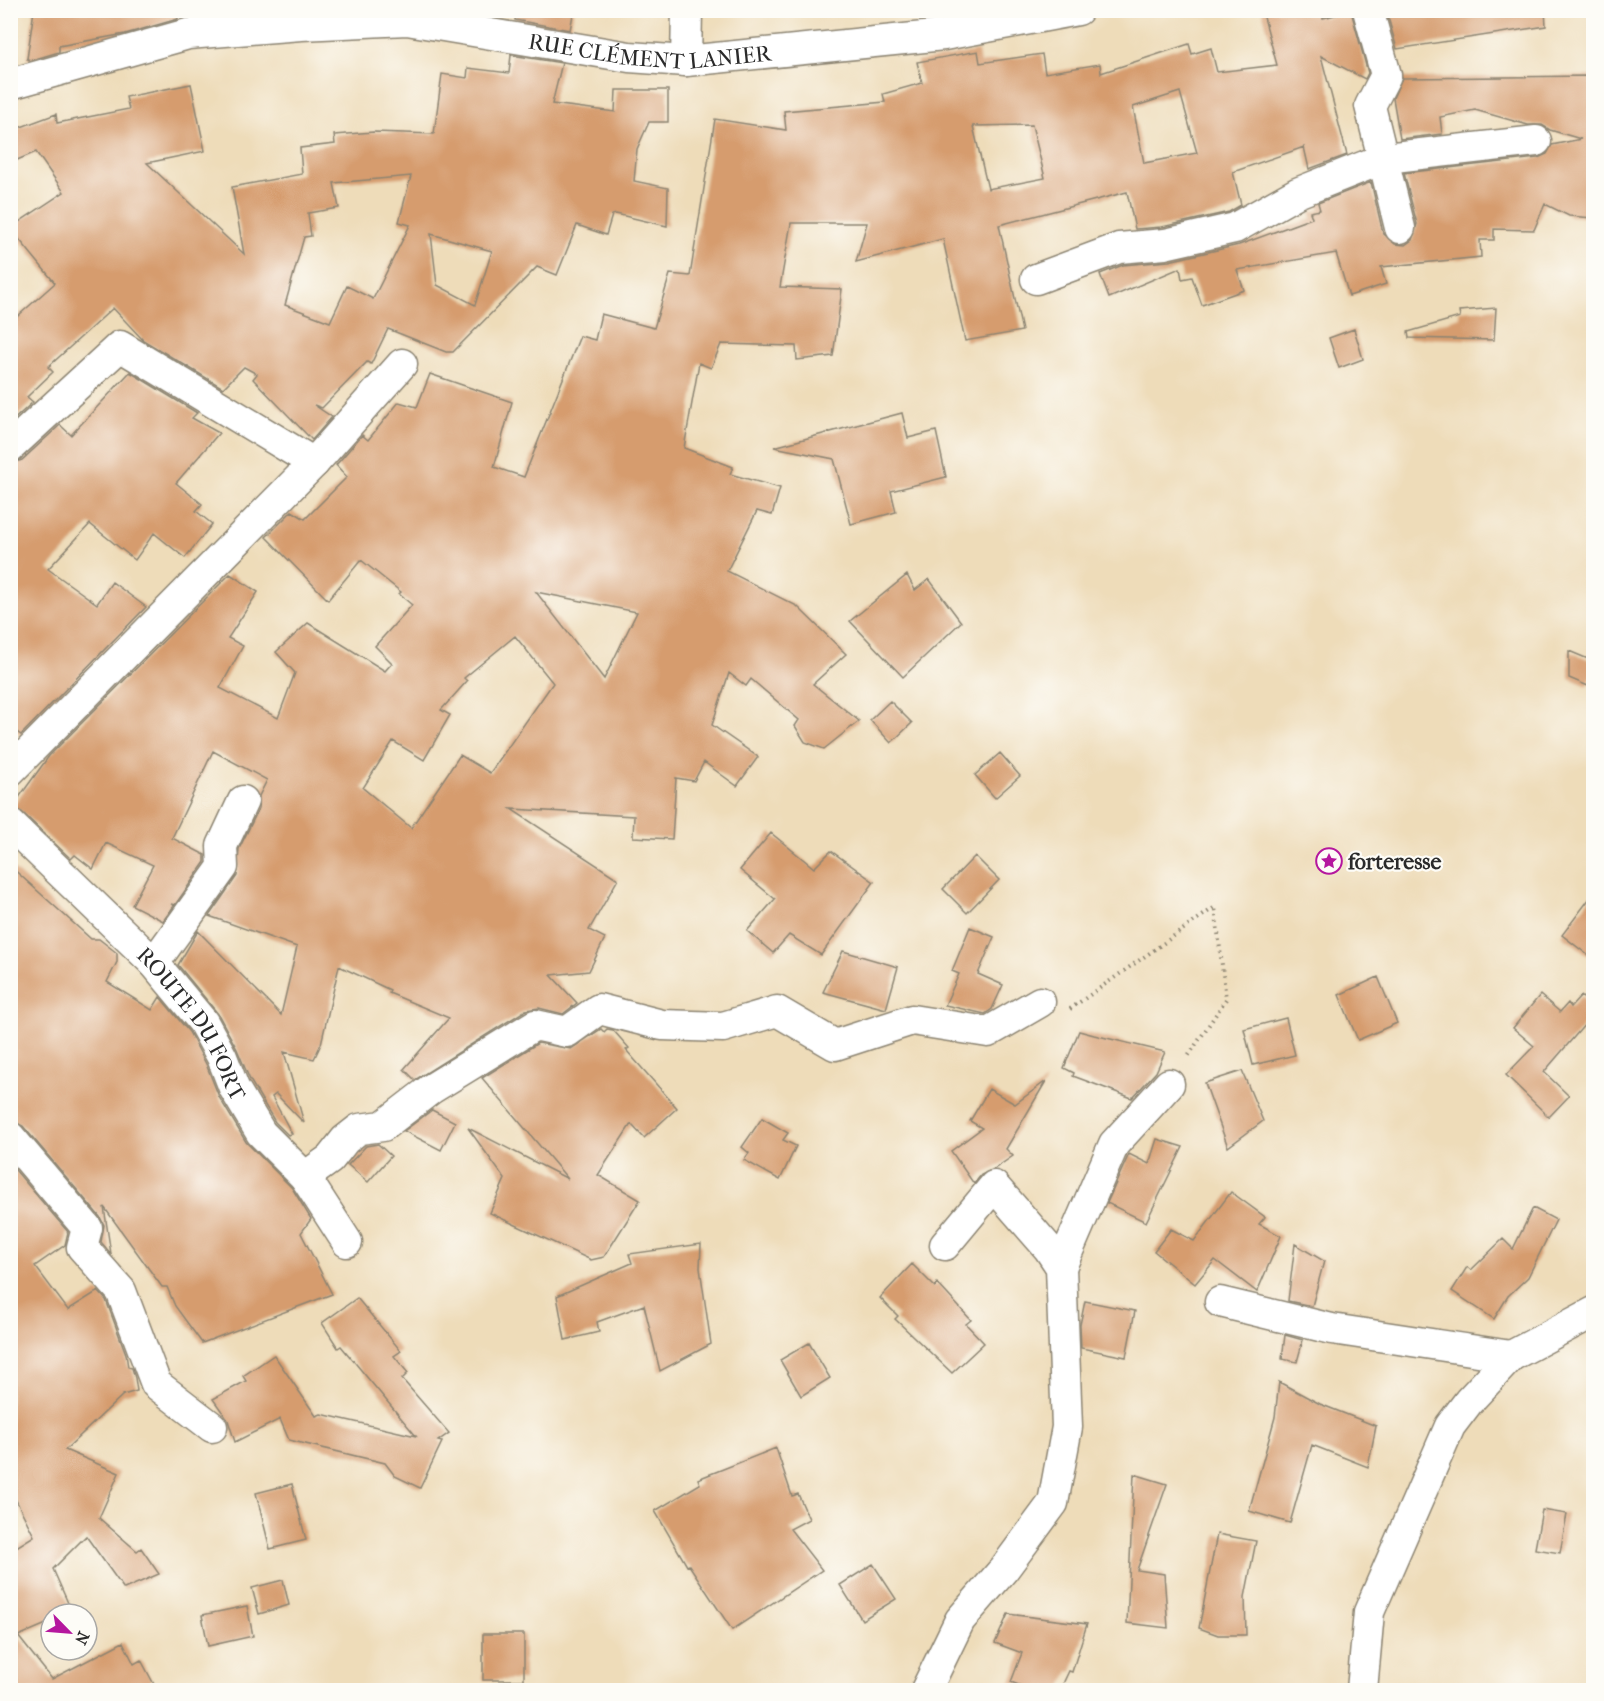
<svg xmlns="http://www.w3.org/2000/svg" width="1604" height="1701" font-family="'IM FELL French Canon',serif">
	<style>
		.building { fill: #d69c6e; fill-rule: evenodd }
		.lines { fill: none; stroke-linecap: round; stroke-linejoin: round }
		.street-casing { stroke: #8c8472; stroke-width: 33 }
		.path { stroke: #8c8472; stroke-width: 4; stroke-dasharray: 1.5 4.5; stroke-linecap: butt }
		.street { stroke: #fff; stroke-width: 30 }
		.labels { text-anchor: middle; stroke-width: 4.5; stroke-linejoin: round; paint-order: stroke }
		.street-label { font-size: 22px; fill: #2b2b2b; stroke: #fdfcf7 }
		.poi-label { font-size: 22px; font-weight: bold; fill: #2b2b2b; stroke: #fdfcf7; text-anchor: start }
	</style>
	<rect width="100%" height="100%" fill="#fdfcf7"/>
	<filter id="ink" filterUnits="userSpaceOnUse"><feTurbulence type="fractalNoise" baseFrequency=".0167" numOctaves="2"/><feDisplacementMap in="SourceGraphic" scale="12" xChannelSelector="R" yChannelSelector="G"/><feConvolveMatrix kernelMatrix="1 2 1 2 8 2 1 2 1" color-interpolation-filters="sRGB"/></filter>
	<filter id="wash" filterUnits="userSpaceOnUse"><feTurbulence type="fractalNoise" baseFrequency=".008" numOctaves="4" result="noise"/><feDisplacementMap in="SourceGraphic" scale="24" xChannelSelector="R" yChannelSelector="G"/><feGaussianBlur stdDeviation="1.35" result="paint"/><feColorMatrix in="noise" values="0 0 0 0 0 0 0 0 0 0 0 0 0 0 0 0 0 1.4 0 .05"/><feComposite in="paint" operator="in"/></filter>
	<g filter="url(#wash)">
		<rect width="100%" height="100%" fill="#eedcb9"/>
		<g id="blocks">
			<!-- building -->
			<path class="building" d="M 34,10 L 177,10 L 178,19 L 125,34 L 59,46 L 59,52 L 32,60 L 27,59 Z
				M 516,10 L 574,10 L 570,30 L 515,20 Z
				M 1262,10 L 1322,10 L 1323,18 L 1351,11 L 1368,73 L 1365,79 L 1321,56 L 1347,155 L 1309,169 L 1304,147 L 1233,172 L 1241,205 L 1229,212 L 1162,227 L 1135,229 L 1127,192 L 999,225 L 1022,331 L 965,341 L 943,239 L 856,262 L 867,223 L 791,223 L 780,287 L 842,289 L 833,356 L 797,360 L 796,346 L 721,344 L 711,368 L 699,363 L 684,448 L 733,467 L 730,474 L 780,488 L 772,515 L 757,511 L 727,571 L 797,606 L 846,654 L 813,684 L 859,721 L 824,749 L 805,742 L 795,726 L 799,720 L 751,679 L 746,686 L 729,673 L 712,725 L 758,757 L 737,786 L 704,762 L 694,781 L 676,778 L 672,839 L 633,837 L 634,816 L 511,809 L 618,879 L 589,930 L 605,938 L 589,971 L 551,975 L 577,1003 L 563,1014 L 539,1008 L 526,1010 L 415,1080 L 404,1069 L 449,1018 L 389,993 L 390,990 L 339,966 L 321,1044 L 314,1059 L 284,1052 L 304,1123 L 276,1094 L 272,1097 L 292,1134 L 288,1135 L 275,1122 L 250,1080 L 237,1049 L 218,1014 L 178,965 L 198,931 L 281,1015 L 297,947 L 209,916 L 237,876 L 239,849 L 259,808 L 259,796 L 267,780 L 213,751 L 172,838 L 205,855 L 205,862 L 175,905 L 171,904 L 174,906 L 163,921 L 132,905 L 153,865 L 106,843 L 93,869 L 75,855 L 71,859 L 22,812 L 12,807 L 49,756 L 230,574 L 258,592 L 228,638 L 243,646 L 220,688 L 278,718 L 295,673 L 276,652 L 308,623 L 385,671 L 392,663 L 375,646 L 412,605 L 399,594 L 401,592 L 361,560 L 328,600 L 266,537 L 292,511 L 305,519 L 347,477 L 336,465 L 362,435 L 368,440 L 399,402 L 417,407 L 430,374 L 512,402 L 494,467 L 524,477 L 580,336 L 595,340 L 601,314 L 654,328 L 670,274 L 690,276 L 715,119 L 786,130 L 784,111 L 885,102 L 883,94 L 922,83 L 917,62 L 978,51 L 980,63 L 1042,54 L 1045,73 L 1100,64 L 1101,73 L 1189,44 L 1192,54 L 1211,48 L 1217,72 L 1277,65 ZM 1180,92 L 1197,153 L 1144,163 L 1133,107 ZM 1032,125 L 1045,178 L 988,189 L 973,126 ZM 536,592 L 637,612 L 604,679 ZM 515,636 L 553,683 L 490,773 L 460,755 L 411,828 L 363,788 L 393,741 L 424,760 L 450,715 L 441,710 L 467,681 L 464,678 Z
				M 1386,10 L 1545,10 L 1546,26 L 1397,49 Z
				M 511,55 L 562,63 L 552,104 L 615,112 L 616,90 L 668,90 L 668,122 L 649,122 L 637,149 L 634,181 L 668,188 L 667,226 L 616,214 L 612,215 L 606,235 L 577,225 L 557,275 L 537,267 L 453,352 L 446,352 L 388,329 L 371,364 L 367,362 L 322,408 L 314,405 L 332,417 L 312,440 L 253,379 L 257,374 L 244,367 L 223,388 L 143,340 L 113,308 L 48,367 L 53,372 L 27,397 L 33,402 L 10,423 L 10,323 L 55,283 L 10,228 L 64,192 L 36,152 L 10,163 L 10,131 L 56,114 L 57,123 L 129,109 L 126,97 L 191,84 L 205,151 L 147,163 L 244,254 L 232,187 L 302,174 L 300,148 L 335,144 L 334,135 L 374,132 L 434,134 L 442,74 L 467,78 L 468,68 L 509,73 ZM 411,176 L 399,222 L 410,225 L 373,299 L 347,286 L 330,322 L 285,305 L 304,237 L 311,236 L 308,213 L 339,208 L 334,183 ZM 431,234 L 492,251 L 475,305 L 437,285 Z
				M 1593,76 L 1593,218 L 1569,216 L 1545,204 L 1534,230 L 1494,229 L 1494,240 L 1480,240 L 1481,257 L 1381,267 L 1386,284 L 1349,296 L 1336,253 L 1237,270 L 1244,290 L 1202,305 L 1192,277 L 1182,279 L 1180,268 L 1109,298 L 1100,274 L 1123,265 L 1169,261 L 1239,245 L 1312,218 L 1310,212 L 1320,210 L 1318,203 L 1371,182 L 1383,233 L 1395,244 L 1405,245 L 1412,240 L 1417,224 L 1404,173 L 1538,158 L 1547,154 L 1552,145 L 1581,139 L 1550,130 L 1542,125 L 1528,125 L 1475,110 L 1440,117 L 1442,134 L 1400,139 L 1393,98 L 1402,78 Z
				M 1496,308 L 1494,340 L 1409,338 L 1408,332 L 1460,317 L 1459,311 Z
				M 1354,329 L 1363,359 L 1339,368 L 1329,338 Z
				M 130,372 L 197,413 L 192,418 L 219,433 L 176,483 L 202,504 L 196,511 L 212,524 L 185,558 L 154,533 L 135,560 L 90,524 L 48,569 L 97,604 L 112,582 L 146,607 L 21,735 L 10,727 L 10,464 L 22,460 L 60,425 L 71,435 Z
				M 902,413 L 908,438 L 936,431 L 946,477 L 891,491 L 896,512 L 851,524 L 834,459 L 774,447 Z
				M 907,575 L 915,590 L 929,579 L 961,622 L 903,677 L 850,621 Z
				M 1569,651 L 1593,661 L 1593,673 L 1588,686 L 1569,678 Z
				M 890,701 L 912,723 L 891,743 L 870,720 Z
				M 1000,753 L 1020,776 L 995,798 L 975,775 Z
				M 771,833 L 814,868 L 831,851 L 874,882 L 821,955 L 789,935 L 773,953 L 747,931 L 775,899 L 740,870 Z
				M 975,856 L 999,880 L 967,913 L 943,889 Z
				M 10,866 L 91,939 L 99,939 L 117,953 L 117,962 L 107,982 L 152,1010 L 160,997 L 189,1032 L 206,1064 L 219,1097 L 246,1142 L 292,1188 L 311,1219 L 301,1233 L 332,1294 L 202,1343 L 175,1306 L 167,1287 L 162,1287 L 104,1207 L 111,1254 L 101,1242 L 104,1225 L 100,1217 L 23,1126 L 10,1120 Z
				M 1593,894 L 1593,959 L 1562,935 Z
				M 970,927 L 994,937 L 978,974 L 1003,985 L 992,1009 L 985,1014 L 945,1005 L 959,974 L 952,971 Z
				M 843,951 L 898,967 L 886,1009 L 823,992 Z
				M 1378,977 L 1397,1023 L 1358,1040 L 1339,995 Z
				M 1540,995 L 1560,1012 L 1568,1003 L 1571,1007 L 1581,996 L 1593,1007 L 1593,1015 L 1544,1072 L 1569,1096 L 1549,1117 L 1506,1075 L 1534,1046 L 1513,1028 Z
				M 1286,1018 L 1295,1055 L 1253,1065 L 1244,1029 Z
				M 601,1029 L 604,1032 L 607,1029 L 613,1030 L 629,1048 L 626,1050 L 677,1108 L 644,1138 L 631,1124 L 598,1175 L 640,1200 L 604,1257 L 591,1260 L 490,1213 L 505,1179 L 468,1128 L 568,1179 L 482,1078 L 538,1043 L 571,1049 Z
				M 1079,1031 L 1094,1035 L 1165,1052 L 1156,1072 L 1132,1098 L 1073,1076 L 1074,1073 L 1064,1068 Z
				M 1242,1071 L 1263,1121 L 1228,1147 L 1205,1083 Z
				M 1046,1081 L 1006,1149 L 1013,1156 L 994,1169 L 981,1175 L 974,1184 L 951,1151 L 982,1128 L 970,1121 L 989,1089 L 1015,1104 Z
				M 432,1110 L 455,1122 L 441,1150 L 404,1131 Z
				M 762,1118 L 788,1133 L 783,1140 L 796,1146 L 780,1180 L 744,1160 L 749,1153 L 742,1147 Z
				M 1157,1139 L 1183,1147 L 1146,1222 L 1107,1203 L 1129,1154 L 1149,1164 Z
				M 378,1144 L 391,1156 L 368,1182 L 348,1165 L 366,1146 Z
				M 10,1164 L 68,1232 L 65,1245 L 35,1266 L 68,1310 L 98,1291 L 106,1300 L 126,1354 L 128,1367 L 132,1368 L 135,1378 L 137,1391 L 123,1395 L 65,1450 L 119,1473 L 99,1518 L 137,1551 L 141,1548 L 159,1574 L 124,1589 L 86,1536 L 53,1569 L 72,1612 L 51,1614 L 51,1622 L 18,1636 L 52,1679 L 123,1642 L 134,1664 L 141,1660 L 157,1690 L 10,1690 L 10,1551 L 34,1536 L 10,1488 Z
				M 1231,1192 L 1265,1217 L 1259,1224 L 1281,1236 L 1257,1292 L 1215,1260 L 1195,1284 L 1154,1251 L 1171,1229 L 1194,1241 Z
				M 1533,1208 L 1556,1220 L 1528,1277 L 1508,1296 L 1494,1319 L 1452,1291 L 1467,1267 L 1471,1270 L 1503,1239 L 1513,1249 Z
				M 701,1244 L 700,1268 L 711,1344 L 660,1371 L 644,1305 L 597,1322 L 599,1332 L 565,1340 L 557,1296 L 632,1263 L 629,1254 Z
				M 1295,1244 L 1324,1261 L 1312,1306 L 1288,1301 Z
				M 912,1264 L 935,1287 L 937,1283 L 971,1320 L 966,1324 L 984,1343 L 952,1373 L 895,1319 L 898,1316 L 880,1298 Z
				M 357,1298 L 401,1351 L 394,1356 L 408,1373 L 402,1379 L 449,1433 L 438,1441 L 442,1442 L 420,1488 L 395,1476 L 385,1463 L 289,1440 L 280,1419 L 235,1442 L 228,1420 L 213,1399 L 246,1381 L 243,1376 L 274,1355 L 316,1416 L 321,1414 L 416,1436 L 341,1346 L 338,1348 L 322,1323 Z
				M 1085,1301 L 1135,1311 L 1126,1357 L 1081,1348 L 1080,1325 Z
				M 1285,1335 L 1303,1340 L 1297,1362 L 1282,1359 Z
				M 809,1343 L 830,1378 L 801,1396 L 780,1360 Z
				M 1279,1382 L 1320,1404 L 1376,1426 L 1368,1467 L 1312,1445 L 1290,1523 L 1249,1511 L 1275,1417 Z
				M 776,1448 L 792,1496 L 798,1494 L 809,1519 L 790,1529 L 822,1570 L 732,1630 L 689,1565 L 687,1566 L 655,1511 L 700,1484 L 698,1479 Z
				M 1134,1474 L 1167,1484 L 1137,1570 L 1164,1574 L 1168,1628 L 1127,1623 Z
				M 292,1484 L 306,1540 L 270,1549 L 256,1493 Z
				M 1542,1510 L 1567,1514 L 1560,1553 L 1535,1549 Z
				M 1217,1534 L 1256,1541 L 1245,1597 L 1246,1635 L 1218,1635 L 1199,1628 Z
				M 873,1564 L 896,1599 L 862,1620 L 840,1585 Z
				M 283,1580 L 289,1605 L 259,1614 L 252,1588 Z
				M 247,1606 L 253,1636 L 208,1646 L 202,1615 Z
				M 1008,1614 L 1087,1624 L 1072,1672 L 1069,1671 L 1060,1690 L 1031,1690 L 1011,1682 L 1022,1653 L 995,1643 Z
				M 483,1634 L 524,1634 L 524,1680 L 483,1680 Z"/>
		</g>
	</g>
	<g filter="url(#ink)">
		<use href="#blocks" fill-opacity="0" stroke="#8c8472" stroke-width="1.5"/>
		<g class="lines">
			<!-- street casing -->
			<g class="street-casing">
				<g id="street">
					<path d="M 1368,10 L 1386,75 L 1370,106 L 1400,228"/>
					<path d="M 686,61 L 687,10"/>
					<path id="s1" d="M 10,84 L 188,34 L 301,25 L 407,20 L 629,57 L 686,61 L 944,35 L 1078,10"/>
					<path d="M 1036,279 L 1119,248 L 1165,244 L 1235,228 L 1297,193 L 1385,158 L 1536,141"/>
					<path d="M 10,447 L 120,346 L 314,463"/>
					<path d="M 10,771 L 314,463 L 402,364"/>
					<path id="s2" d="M 10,824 L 154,963 L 203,1022 L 222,1057 L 234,1088 L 261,1133 L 305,1177 L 347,1242"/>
					<path d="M 154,963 L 223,867 L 222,846 L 243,801"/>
					<path d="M 10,1137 L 87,1228 L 82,1247 L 121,1291 L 156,1384 L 212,1427"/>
					<path d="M 305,1177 L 330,1159 L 345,1140 L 359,1129 L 383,1126 L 431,1089 L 535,1025 L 567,1032 L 599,1009 L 662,1025 L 723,1027 L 777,1011 L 835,1045 L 912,1020 L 988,1032 L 1040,1002"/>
					<path d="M 1061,1267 L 1114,1144 L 1169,1084"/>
					<path d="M 1220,1302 L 1332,1329 L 1511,1356"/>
					<path d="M 926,1690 L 960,1620 L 1004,1569 L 1053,1503 L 1067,1427 L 1061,1267 L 1049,1249 L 994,1186 L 945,1245"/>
					<path d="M 1362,1690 L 1369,1612 L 1450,1426 L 1469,1401 L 1511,1356 L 1594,1312"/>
				</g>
			</g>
			<!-- path -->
			<path class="path" d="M 1070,1009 L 1215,907 L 1226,999 L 1187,1058"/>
			<!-- street -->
			<use href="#street" class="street"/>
		</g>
	</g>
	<!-- icons -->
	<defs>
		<g id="sight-ring" transform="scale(1.35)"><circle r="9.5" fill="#fdfcf7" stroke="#b5179e" stroke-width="1.5"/><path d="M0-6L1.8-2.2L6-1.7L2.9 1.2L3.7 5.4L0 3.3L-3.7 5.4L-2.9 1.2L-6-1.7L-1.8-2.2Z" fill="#b5179e"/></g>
	</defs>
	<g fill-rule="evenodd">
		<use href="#sight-ring" x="1329" y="861"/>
	</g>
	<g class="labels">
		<!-- street labels -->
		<g class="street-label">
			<text dy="8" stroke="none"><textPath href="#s1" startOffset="650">RUE CLÉMENT LANIER</textPath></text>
			<text dy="8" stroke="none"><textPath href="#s2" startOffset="272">ROUTE DU FORT</textPath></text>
		</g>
		<!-- poi labels -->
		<g class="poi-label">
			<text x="1348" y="869">forteresse</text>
		</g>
	</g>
	<!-- margin -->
	<rect width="1604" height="1701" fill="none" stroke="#fdfcf7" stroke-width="36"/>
	<!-- north arrow -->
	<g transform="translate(69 1632) rotate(115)"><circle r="28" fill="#fdfcf7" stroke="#a9a8a5" stroke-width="1.5"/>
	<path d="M0-4.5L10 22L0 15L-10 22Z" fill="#b5179e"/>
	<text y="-9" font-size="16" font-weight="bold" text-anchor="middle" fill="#2b2b2b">N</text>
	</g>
</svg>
